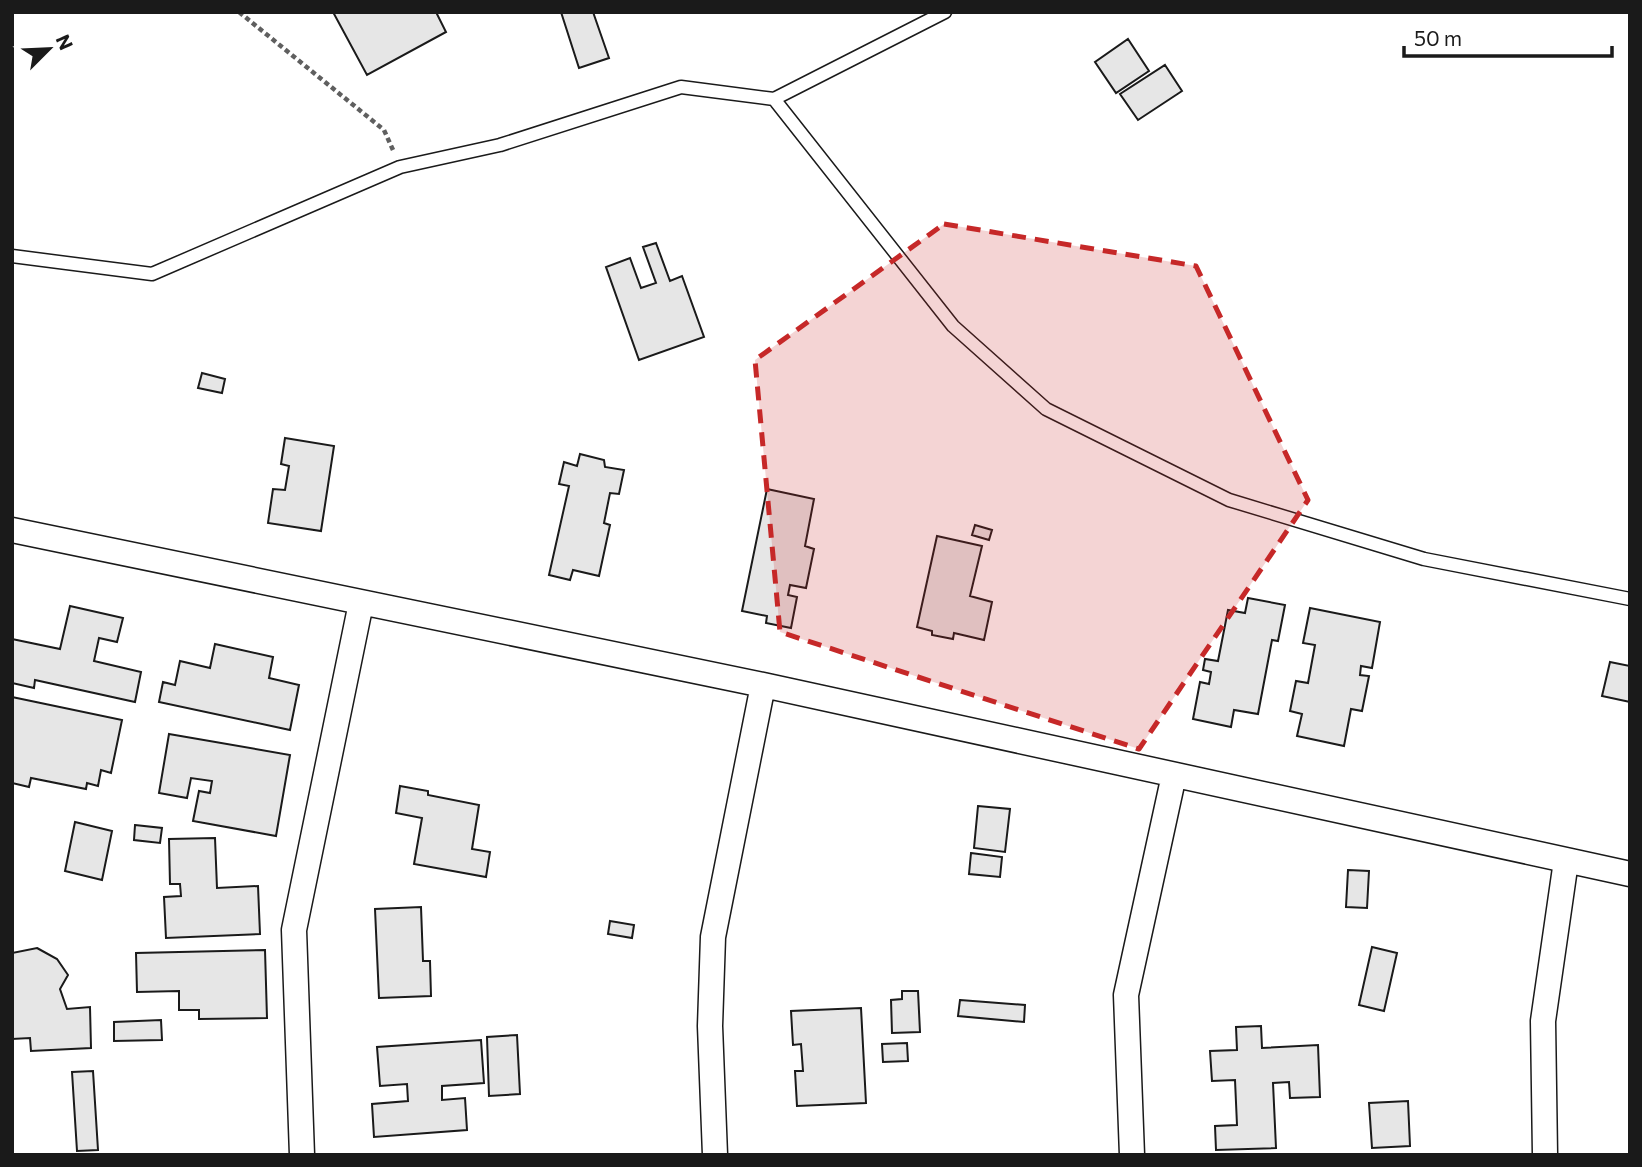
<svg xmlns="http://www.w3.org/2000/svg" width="1642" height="1167" font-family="Commissioner,sans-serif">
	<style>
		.building { fill: #e6e6e6; stroke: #1a1a1a; stroke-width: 2 }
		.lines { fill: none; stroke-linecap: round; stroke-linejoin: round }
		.service-casing { stroke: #1a1a1a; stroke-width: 15 }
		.minor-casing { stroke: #1a1a1a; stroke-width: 27 }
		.path { stroke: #5f5f5f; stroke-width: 4.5; stroke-dasharray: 5 3.5; stroke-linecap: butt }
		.service { stroke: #fff; stroke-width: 12 }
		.minor { stroke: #fff; stroke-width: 24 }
		.marked { fill: #c62828; fill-opacity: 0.2; stroke: #c62828; stroke-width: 5; stroke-dasharray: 14 9; stroke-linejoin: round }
	</style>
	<rect width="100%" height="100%" fill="#fff"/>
	<!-- building -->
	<path class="building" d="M 333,12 L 436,12 L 446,32 L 367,75 Z
		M 561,12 L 593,12 L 609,58 L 579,68 Z
		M 1128,39 L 1149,71 L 1116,93 L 1095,62 Z
		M 1165,65 L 1182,91 L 1138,120 L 1120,94 Z
		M 656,243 L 670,281 L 682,276 L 704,337 L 639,360 L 606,267 L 630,258 L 641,288 L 656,283 L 643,247 Z
		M 202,373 L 225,379 L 222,393 L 198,388 Z
		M 285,438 L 334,446 L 321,531 L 268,523 L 273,489 L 285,490 L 289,466 L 281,464 Z
		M 580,454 L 604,460 L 605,467 L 624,470 L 619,494 L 610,493 L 604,523 L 610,525 L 599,576 L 573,570 L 570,580 L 549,575 L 569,486 L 559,484 L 564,462 L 577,466 Z
		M 767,489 L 814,499 L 805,546 L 814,549 L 806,588 L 790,585 L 788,595 L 797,597 L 791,628 L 766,623 L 767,616 L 742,611 Z
		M 975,525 L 992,530 L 989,540 L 972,535 Z
		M 937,536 L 982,546 L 970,596 L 992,602 L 984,640 L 954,633 L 953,639 L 932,635 L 932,631 L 917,627 Z
		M 1248,598 L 1285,605 L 1278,641 L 1272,640 L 1258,714 L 1234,710 L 1231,727 L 1193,719 L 1200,682 L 1209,684 L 1211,672 L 1203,670 L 1205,659 L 1218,661 L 1228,610 L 1245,613 Z
		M 70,606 L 123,618 L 117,642 L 99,638 L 94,661 L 141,672 L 135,702 L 35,680 L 34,688 L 12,683 L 12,639 L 60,649 Z
		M 1310,608 L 1380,622 L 1372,668 L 1361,666 L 1360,675 L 1369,676 L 1362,711 L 1351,709 L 1344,746 L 1297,736 L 1302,714 L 1290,711 L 1296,681 L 1308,683 L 1315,645 L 1303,643 Z
		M 215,644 L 273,657 L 269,678 L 299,685 L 290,730 L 159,702 L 163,682 L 175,685 L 180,661 L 210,668 Z
		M 1610,662 L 1630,666 L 1630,702 L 1602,696 Z
		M 12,697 L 122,720 L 111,773 L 101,770 L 98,786 L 87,783 L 86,789 L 31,778 L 29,787 L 12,783 Z
		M 169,734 L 290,755 L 276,836 L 193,821 L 199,791 L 210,793 L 212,781 L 191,778 L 187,798 L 159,793 Z
		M 400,786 L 428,791 L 428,795 L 479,805 L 472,849 L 490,852 L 486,877 L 414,864 L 422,818 L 396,813 Z
		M 978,806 L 1010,809 L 1005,852 L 974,848 Z
		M 75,822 L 112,831 L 102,880 L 65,871 Z
		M 135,825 L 162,828 L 160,843 L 134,840 Z
		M 215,838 L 217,888 L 258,886 L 260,934 L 166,938 L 164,897 L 181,896 L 180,884 L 170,884 L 169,839 Z
		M 971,853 L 1002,857 L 1000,877 L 969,874 Z
		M 1348,870 L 1369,871 L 1367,908 L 1346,907 Z
		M 421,907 L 423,961 L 430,961 L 431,996 L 379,998 L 375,909 Z
		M 610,921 L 634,925 L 632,938 L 608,934 Z
		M 1372,947 L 1397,953 L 1384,1011 L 1359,1005 Z
		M 37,948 L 57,959 L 68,975 L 60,989 L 67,1009 L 90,1007 L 91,1048 L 31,1051 L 30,1038 L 12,1039 L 12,953 Z
		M 265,950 L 267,1018 L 199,1019 L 199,1010 L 179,1010 L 179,991 L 137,992 L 136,953 Z
		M 902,991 L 918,991 L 920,1032 L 892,1033 L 891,1000 L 902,999 Z
		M 960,1000 L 1025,1005 L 1024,1022 L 958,1016 Z
		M 861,1008 L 866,1103 L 797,1106 L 795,1071 L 803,1071 L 801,1044 L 793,1045 L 791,1011 Z
		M 161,1020 L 162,1040 L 114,1041 L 114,1022 Z
		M 1261,1026 L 1262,1048 L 1318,1045 L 1320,1097 L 1290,1098 L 1289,1082 L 1273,1083 L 1276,1148 L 1216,1150 L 1215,1126 L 1237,1125 L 1235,1080 L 1212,1081 L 1210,1051 L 1237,1050 L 1236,1027 Z
		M 517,1035 L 520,1094 L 489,1096 L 487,1037 Z
		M 481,1040 L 484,1083 L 442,1086 L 442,1100 L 465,1098 L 467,1130 L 374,1137 L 372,1104 L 408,1101 L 407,1084 L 380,1086 L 377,1047 Z
		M 907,1043 L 908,1061 L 883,1062 L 882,1044 Z
		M 93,1071 L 98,1150 L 77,1151 L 72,1072 Z
		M 1408,1101 L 1410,1146 L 1372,1148 L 1369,1103 Z"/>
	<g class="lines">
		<!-- service casing -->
		<g class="service-casing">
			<path id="service" d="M 774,99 L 945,12
				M 12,256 L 152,274 L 400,167 L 500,145 L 681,87 L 774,99 L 953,326 L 1046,409 L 1229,500 L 1424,559 L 1630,599"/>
		</g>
		<!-- minor casing -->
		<g class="minor-casing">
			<path id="minor" d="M 12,530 L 763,685 L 1630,874
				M 302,1155 L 294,930 L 361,603
				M 715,1155 L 710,1026 L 713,937 L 763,685
				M 1132,1155 L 1126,995 L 1174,775
				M 1545,1155 L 1543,1021 L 1566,861"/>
		</g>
		<!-- path -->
		<path class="path" d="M 239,12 L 384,130 L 393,150"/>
		<!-- service -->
		<use href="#service" class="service"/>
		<!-- minor -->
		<use href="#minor" class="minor"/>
	</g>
	<!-- marked area -->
	<path class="marked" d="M 944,224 L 1196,266 L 1308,500 L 1139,749 L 780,632 L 755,360 Z"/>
	<!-- border -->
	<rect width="1642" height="1167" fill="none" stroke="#1a1a1a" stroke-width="28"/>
	<!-- north arrow -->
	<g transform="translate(49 49) rotate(66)" stroke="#ffffff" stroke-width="5" paint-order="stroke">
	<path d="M0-5L12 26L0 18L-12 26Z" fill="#1a1a1a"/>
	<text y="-10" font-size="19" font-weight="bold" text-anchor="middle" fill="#1a1a1a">N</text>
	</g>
	<!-- scale -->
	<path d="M1404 46v10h208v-10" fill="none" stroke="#1a1a1a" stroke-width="3.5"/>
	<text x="1414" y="46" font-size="21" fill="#1a1a1a" stroke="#ffffff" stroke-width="5" paint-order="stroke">50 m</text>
</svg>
